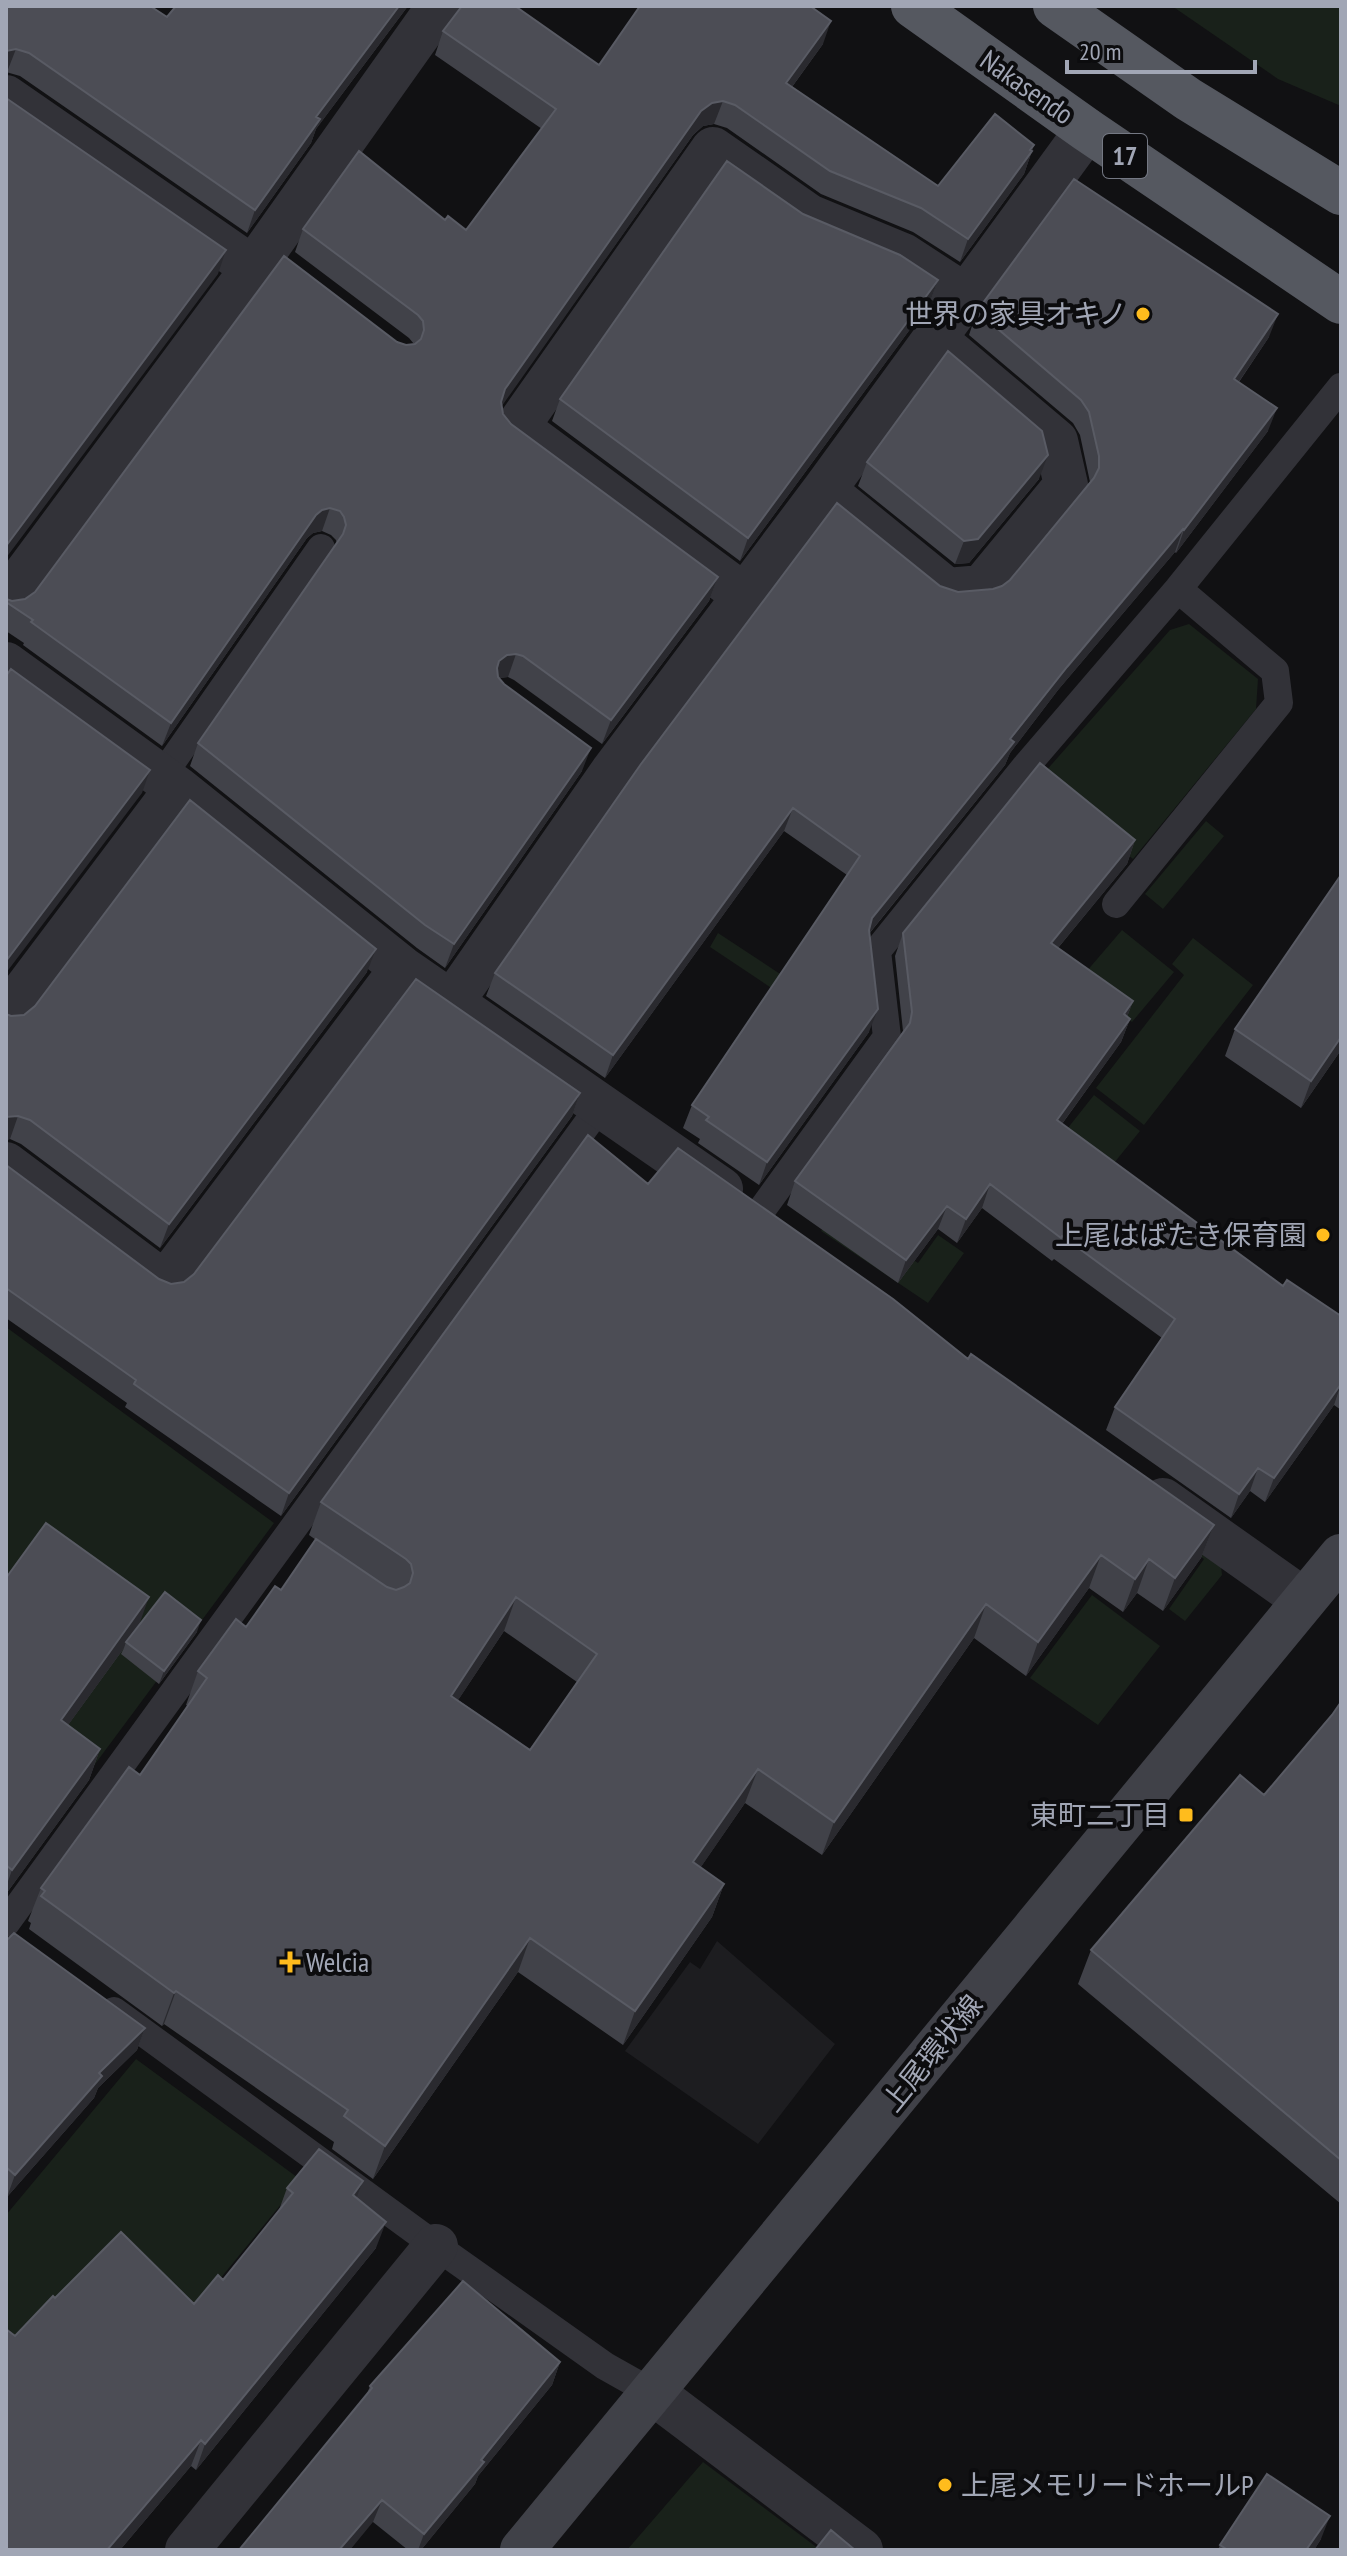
<svg xmlns="http://www.w3.org/2000/svg" width="1347" height="2556" font-family="'PT Sans Narrow','Noto Sans JP',sans-serif">
	<style>
		.built { fill: #1d1d20 }
		.green { fill: #19211a }
		.lines { fill: none; stroke-linecap: round; stroke-linejoin: round }
		.service { stroke: #323238; stroke-width: 28 }
		.minor { stroke: #323238; stroke-width: 44 }
		.secondary { stroke: #404148; stroke-width: 44 }
		.trunk { stroke: #555860; stroke-width: 44 }
		.wall { fill: #414249; fill-rule: evenodd }
		.shaded-wall { fill: #2a2a2f }
		.building { fill: #4c4d55; stroke: #595b64; stroke-width: 2; fill-rule: evenodd }
		.poi-dot { fill: #ffbc1d; stroke: #0c0c0e; stroke-width: 3 }
		.labels { text-anchor: middle; stroke-width: 8; stroke-linejoin: round; paint-order: stroke }
		.shield { fill: #0c0c0e; stroke: #747883; stroke-width: 2 }
		.shield-label { font-size: 26px; font-weight: bold; fill: #a1a6b5 }
		.street-label { font-size: 28px; fill: #a1a6b5; stroke: #0c0c0e }
		.poi-label { font-size: 28px; fill: #a1a6b5; stroke: #0c0c0e; text-anchor: end }
	</style>
	<rect width="100%" height="100%" fill="#111113"/>
	<!-- built -->
	<path class="built" d="M 717,1941 L 835,2044 L 758,2144 L 625,2051 L 690,1962 L 700,1969 Z"/>
	<!-- green -->
	<path class="green" d="M 1172,6 L 1341,6 L 1341,106 L 1278,79 Z
		M 1189,624 L 1258,679 L 1256,709 L 1133,859 L 1037,781 L 1170,630 Z
		M 1206,821 L 1224,836 L 1163,909 L 1145,894 Z
		M 1122,930 L 1174,972 L 1132,1022 L 1080,979 Z
		M 718,933 L 806,991 L 797,1005 L 710,947 Z
		M 1193,938 L 1253,985 L 1144,1125 L 1096,1088 L 1184,975 L 1172,964 Z
		M 1094,1095 L 1140,1131 L 1097,1184 L 1052,1148 Z
		M 837,1208 L 918,1263 L 938,1235 L 964,1253 L 928,1303 L 821,1231 Z
		M 6,1327 L 274,1523 L 6,1884 Z
		M 1107,1488 L 1220,1558 L 1222,1575 L 1185,1621 L 1169,1609 L 1204,1559 Z
		M 1092,1595 L 1160,1646 L 1098,1725 L 1030,1678 Z
		M 136,2059 L 301,2180 L 160,2352 L 6,2362 L 6,2215 Z
		M 703,2462 L 819,2549 L 627,2550 Z"/>
	<g class="lines">
		<!-- service -->
		<path class="service" d="M 162,776 L 321,548
			M 1116,904 L 1279,703 L 1275,671 L 1178,589
			M 758,1215 L 887,1037 L 877,951 L 1026,766 L 1178,589 L 1341,387
			M 6,1923 L 601,1105
			M 114,2011 L 436,2246 L 605,2366 L 653,2393"/>
		<!-- minor -->
		<path class="minor" d="M 6,97 L 253,268
			M 824,490 L 947,590 L 982,587 L 1066,485 L 1056,441 L 935,339
			M 745,596 L 517,427 L 713,149 L 809,216 L 903,255 L 966,296
			M 6,600 L 253,268 L 439,6
			M 6,664 L 177,788 L 402,968 L 721,1189
			M 452,1002 L 612,772 L 824,490 L 1087,130
			M 6,1015 L 177,788
			M 6,1164 L 165,1283 L 402,968
			M 1163,1500 L 1304,1600
			M 653,2393 L 861,2550
			M 187,2550 L 436,2246"/>
		<!-- secondary -->
		<path class="secondary" d="M 522,2550 L 1341,1556"/>
		<!-- trunk -->
		<path class="trunk" d="M 913,6 L 1087,130 L 1341,302
			M 1055,6 L 1188,99 L 1341,193"/>
	</g>
	<!-- wall -->
	<path class="wall" d="M 6,6 L 167,17 L 176,6 L 408,6 L 316,129 L 311,143 L 247,233 L 20,76 L 6,72 Z
		M 443,31 L 599,65 L 823,44 L 792,87 L 938,186 L 1034,145 L 1024,174 L 960,262 L 913,232 L 821,194 L 727,128 L 714,124 L 703,126 L 693,135 L 501,406 L 503,414 L 511,424 L 718,577 L 709,601 L 602,744 L 514,680 L 508,677 L 499,678 L 582,771 L 445,968 L 417,948 L 190,766 L 198,743 L 337,544 L 336,540 L 331,535 L 322,531 L 313,533 L 307,538 L 162,746 L 23,645 L 24,643 L 6,631 L 6,599 L 12,601 L 25,599 L 397,342 L 406,345 L 414,344 L 409,338 L 295,252 L 303,229 L 445,220 L 466,230 L 542,129 L 435,55 Z
		M 803,214 L 938,280 L 930,302 L 740,561 L 552,421 L 560,399 Z
		M 977,311 L 1269,337 L 1239,382 L 1268,431 L 1176,553 L 1175,552 L 1058,690 L 1010,753 L 1005,765 L 869,934 L 869,1032 L 759,1185 L 698,1143 L 700,1139 L 683,1128 L 692,1105 L 847,875 L 784,831 L 605,1078 L 486,996 L 495,973 L 940,586 L 958,592 L 993,589 L 1002,586 L 1010,580 L 1090,482 L 1080,435 L 1073,423 L 969,335 Z
		M 867,462 L 1039,479 L 969,563 L 955,564 L 858,486 Z
		M 1135,840 L 1127,864 L 1058,948 L 1133,1001 L 1127,1017 L 1130,1019 L 1121,1042 L 1062,1124 L 1283,1286 L 1341,1316 L 1341,1410 L 1334,1405 L 1265,1502 L 1250,1491 L 1231,1518 L 1106,1430 L 1115,1407 L 1162,1338 L 1054,1259 L 1052,1261 L 982,1208 L 957,1243 L 938,1229 L 898,1283 L 787,1205 L 795,1181 L 903,1031 L 895,956 L 903,933 Z
		M 1341,875 L 1341,1050 L 1301,1108 L 1225,1056 L 1235,1029 Z
		M 367,972 L 160,1248 L 21,1144 L 10,1139 L 6,1140 L 6,1014 L 11,1016 Z
		M 580,1093 L 572,1116 L 281,1516 L 125,1407 L 127,1403 L 6,1318 L 6,1165 L 159,1279 L 171,1284 L 184,1282 Z
		M 648,1184 L 968,1359 L 1214,1525 L 1201,1558 L 1163,1611 L 1137,1593 L 1123,1612 L 1089,1588 L 1026,1676 L 974,1638 L 822,1855 L 745,1803 L 700,1868 L 724,1884 L 712,1917 L 623,2045 L 518,1972 L 373,2179 L 332,2149 L 334,2142 L 164,2024 L 162,2026 L 29,1929 L 31,1923 L 28,1921 L 41,1888 L 140,1775 L 188,1706 L 186,1705 L 198,1671 L 246,1627 L 281,1590 L 316,1540 L 309,1535 L 321,1502 ZM 504,1631 L 577,1682 L 530,1750 L 458,1700 Z
		M 6,1578 L 139,1625 L 197,1632 L 159,1684 L 121,1654 L 124,1648 L 68,1725 L 100,1749 L 89,1780 L 6,1894 Z
		M 1341,1702 L 1341,2204 L 1078,1984 L 1091,1950 L 1264,1795 L 1332,1715 Z
		M 6,1941 L 145,2028 L 137,2050 L 98,2088 L 94,2098 L 7,2197 Z
		M 363,2181 L 356,2198 L 376,2248 L 196,2470 L 191,2466 L 120,2550 L 6,2550 L 15,2336 L 55,2298 L 194,2304 L 223,2280 L 279,2210 L 287,2188 Z
		M 560,2362 L 552,2385 L 478,2476 L 475,2484 L 421,2550 L 408,2550 L 373,2522 L 367,2394 L 370,2386 Z
		M 1321,2539 L 1314,2550 L 1218,2550 L 1220,2545 Z"/>
	<!-- shaded-wall -->
	<path class="shaded-wall" d="M 399,6 L 408,6 L 316,129 L 311,143 L 247,233 L 255,210 L 316,117 Z
		M 831,21 L 823,44 L 778,106 L 786,83 Z
		M 16,49 L 7,72 L 6,72 L 6,51 Z
		M 723,101 L 714,124 L 703,126 L 693,135 L 497,413 L 505,389 L 701,111 L 712,103 Z
		M 1034,145 L 1024,174 L 960,262 L 968,239 Z
		M 226,250 L 218,274 L 6,558 L 6,546 Z
		M 938,280 L 930,302 L 740,561 L 748,538 Z
		M 1278,314 L 1269,337 L 1225,402 L 1234,379 Z
		M 1277,408 L 1268,431 L 1176,553 L 1184,530 Z
		M 1048,455 L 1039,479 L 969,563 L 955,564 L 964,541 Z
		M 330,508 L 322,531 L 313,533 L 307,538 L 162,746 L 171,723 L 316,515 L 322,510 Z
		M 1183,529 L 1175,552 L 1058,690 L 1010,753 L 1005,765 L 863,941 L 872,918 L 1067,667 Z
		M 718,577 L 709,601 L 602,744 L 611,720 Z
		M 516,654 L 508,677 L 499,678 L 491,685 L 499,661 L 507,655 Z
		M 591,748 L 582,771 L 445,968 L 454,944 Z
		M 150,770 L 142,793 L 6,973 L 6,961 Z
		M 793,808 L 784,831 L 605,1078 L 613,1055 Z
		M 1135,840 L 1127,864 L 1043,966 L 1051,943 Z
		M 376,949 L 367,972 L 160,1248 L 169,1224 Z
		M 1133,1001 L 1124,1025 L 1124,1014 Z
		M 878,1009 L 869,1032 L 759,1185 L 767,1162 Z
		M 1130,1019 L 1121,1042 L 1048,1143 L 1057,1120 Z
		M 1341,1037 L 1341,1050 L 1301,1108 L 1311,1081 Z
		M 580,1093 L 572,1116 L 281,1516 L 289,1493 Z
		M 18,1116 L 10,1139 L 6,1140 L 6,1117 Z
		M 990,1184 L 982,1208 L 957,1243 L 966,1219 Z
		M 947,1206 L 938,1229 L 898,1283 L 906,1260 Z
		M 1341,1384 L 1334,1405 L 1265,1502 L 1274,1478 Z
		M 1258,1468 L 1250,1491 L 1231,1518 L 1239,1494 Z
		M 1214,1525 L 1201,1558 L 1163,1611 L 1175,1578 Z
		M 1101,1555 L 1089,1588 L 1026,1676 L 1038,1642 Z
		M 1149,1559 L 1137,1593 L 1123,1612 L 1135,1579 Z
		M 149,1597 L 138,1628 L 126,1642 L 124,1648 L 50,1750 L 61,1720 Z
		M 516,1597 L 504,1631 L 439,1729 L 451,1696 Z
		M 986,1604 L 974,1638 L 822,1855 L 834,1822 Z
		M 201,1620 L 197,1632 L 159,1684 L 164,1671 Z
		M 100,1749 L 89,1780 L 6,1894 L 6,1887 L 12,1870 Z
		M 758,1769 L 745,1803 L 681,1896 L 693,1862 Z
		M 724,1884 L 712,1917 L 623,2045 L 635,2011 Z
		M 530,1938 L 518,1972 L 373,2179 L 385,2146 Z
		M 176,1991 L 164,2024 L 162,2026 L 174,1993 Z
		M 145,2028 L 137,2050 L 98,2088 L 94,2098 L 7,2197 L 15,2175 L 99,2073 Z
		M 363,2181 L 353,2207 L 353,2195 Z
		M 386,2222 L 376,2248 L 196,2470 L 205,2444 Z
		M 560,2362 L 552,2385 L 478,2476 L 475,2484 L 421,2550 L 418,2550 L 424,2534 Z
		M 201,2440 L 191,2466 L 120,2550 L 107,2550 Z
		M 382,2500 L 373,2522 L 350,2550 L 339,2550 Z
		M 1330,2516 L 1321,2539 L 1314,2550 L 1306,2550 Z"/>
	<!-- building -->
	<path class="building" d="M 6,6 L 150,6 L 167,17 L 176,6 L 399,6 L 316,117 L 320,119 L 255,210 L 29,53 L 16,49 L 6,51 Z
		M 462,6 L 515,6 L 599,65 L 640,6 L 810,6 L 831,21 L 786,83 L 938,186 L 995,114 L 1034,145 L 1030,150 L 1032,151 L 968,239 L 921,208 L 830,171 L 735,105 L 723,101 L 712,103 L 701,111 L 505,389 L 501,402 L 503,414 L 511,424 L 718,577 L 611,720 L 523,656 L 516,654 L 507,655 L 499,661 L 497,668 L 498,677 L 504,684 L 591,748 L 454,944 L 425,925 L 198,743 L 343,534 L 346,525 L 344,517 L 340,511 L 330,508 L 322,510 L 316,515 L 171,723 L 31,622 L 33,620 L 6,602 L 6,599 L 12,601 L 25,599 L 35,592 L 284,256 L 397,342 L 406,345 L 415,344 L 421,339 L 424,330 L 423,321 L 418,315 L 303,229 L 359,151 L 445,220 L 448,216 L 466,230 L 556,109 L 443,31 Z
		M 6,98 L 226,250 L 6,546 Z
		M 727,161 L 803,214 L 900,255 L 938,280 L 748,538 L 560,399 Z
		M 1074,179 L 1278,314 L 1234,379 L 1277,408 L 1184,530 L 1183,529 L 1067,667 L 1010,739 L 1014,742 L 872,918 L 869,930 L 878,1009 L 767,1162 L 706,1120 L 709,1117 L 692,1105 L 860,856 L 793,808 L 613,1055 L 495,973 L 641,764 L 837,503 L 940,586 L 958,592 L 993,589 L 1002,586 L 1010,580 L 1094,478 L 1099,468 L 1099,456 L 1089,412 L 1081,400 L 977,311 Z
		M 948,351 L 1042,431 L 1048,455 L 978,539 L 964,541 L 867,462 Z
		M 11,669 L 150,770 L 6,961 L 6,676 Z
		M 1040,763 L 1135,840 L 1051,943 L 1133,1001 L 1124,1014 L 1130,1019 L 1057,1120 L 1283,1286 L 1287,1280 L 1341,1316 L 1341,1384 L 1274,1478 L 1258,1468 L 1239,1494 L 1115,1407 L 1175,1319 L 1062,1236 L 1061,1238 L 990,1184 L 966,1219 L 947,1206 L 906,1260 L 795,1181 L 910,1023 L 912,1012 L 903,933 Z
		M 190,800 L 376,949 L 169,1224 L 30,1120 L 18,1116 L 6,1117 L 6,1014 L 11,1016 L 24,1015 L 35,1006 Z
		M 1341,875 L 1341,1037 L 1311,1081 L 1235,1029 Z
		M 416,979 L 580,1093 L 289,1493 L 134,1384 L 136,1380 L 6,1288 L 6,1165 L 159,1279 L 171,1284 L 184,1282 L 194,1274 Z
		M 588,1135 L 648,1184 L 678,1148 L 893,1299 L 968,1359 L 971,1354 L 1214,1525 L 1175,1578 L 1149,1559 L 1135,1579 L 1101,1555 L 1038,1642 L 986,1604 L 834,1822 L 758,1769 L 693,1862 L 724,1884 L 635,2011 L 530,1938 L 385,2146 L 344,2116 L 348,2110 L 176,1991 L 174,1993 L 41,1896 L 45,1891 L 41,1888 L 129,1767 L 140,1775 L 207,1678 L 198,1671 L 236,1619 L 246,1627 L 275,1586 L 281,1590 L 316,1539 L 387,1587 L 396,1590 L 404,1587 L 410,1583 L 413,1573 L 411,1564 L 406,1559 L 321,1502 ZM 516,1597 L 597,1654 L 530,1750 L 451,1696 Z
		M 46,1523 L 149,1597 L 61,1720 L 100,1749 L 12,1870 L 6,1865 L 6,1578 Z
		M 165,1592 L 201,1620 L 164,1671 L 126,1642 Z
		M 1341,1702 L 1341,2160 L 1091,1950 L 1240,1775 L 1264,1795 L 1332,1715 Z
		M 14,1933 L 145,2028 L 99,2073 L 102,2076 L 15,2175 L 6,2167 L 6,1941 Z
		M 319,2149 L 363,2181 L 353,2195 L 386,2222 L 205,2444 L 201,2440 L 107,2550 L 6,2550 L 6,2329 L 15,2336 L 53,2296 L 55,2298 L 121,2232 L 194,2304 L 218,2275 L 223,2280 L 293,2193 L 287,2188 Z
		M 463,2281 L 560,2362 L 481,2460 L 484,2462 L 424,2534 L 382,2500 L 339,2550 L 239,2550 L 372,2388 L 370,2386 Z
		M 1267,2474 L 1330,2516 L 1306,2550 L 1228,2550 L 1220,2545 Z
		M 831,2530 L 855,2550 L 815,2550 Z"/>
	<!-- markers -->
	<g class="poi-dot">
		<circle cx="1143" cy="314" r="8"/>
		<circle cx="1323" cy="1235" r="8"/>
		<rect x="1178" y="1807" width="16" height="16" rx="4"/>
		<path d="M286 1950h8v8h8v8h-8v8h-8v-8h-8v-8h8z"/>
		<circle cx="945" cy="2485" r="8"/>
	</g>
	<g class="labels">
		<!-- shield labels -->
		<rect class="shield" x="1103" y="134" width="44" height="44" rx="6"/>
		<g class="shield-label">
			<text x="1125" y="165">17</text>
		</g>
		<!-- street labels -->
		<g class="street-label">
			<text transform="translate(1027 87) rotate(35)" y="10">Nakasendo</text>
			<text transform="translate(932 2053) rotate(-51)" y="10">上尾環状線</text>
		</g>
		<!-- poi labels -->
		<g class="poi-label">
			<text x="1127" y="324">世界の家具オキノ</text>
			<text x="1307" y="1245">上尾はばたき保育園</text>
			<text x="1170" y="1825">東町二丁目</text>
			<text x="306" y="1972" text-anchor="start">Welcia</text>
			<text x="961" y="2495" text-anchor="start">上尾メモリードホールP</text>
		</g>
	</g>
	<!-- border -->
	<rect width="1347" height="2556" fill="none" stroke="#a1a6b5" stroke-width="16"/>
	<!-- scale -->
	<path d="M1067 60v12h188v-12" fill="none" stroke="#a1a6b5" stroke-width="4"/>
	<text x="1079" y="60" font-size="24" fill="#a1a6b5" stroke="#0c0c0e" stroke-width="6" paint-order="stroke">20 m</text>
</svg>
